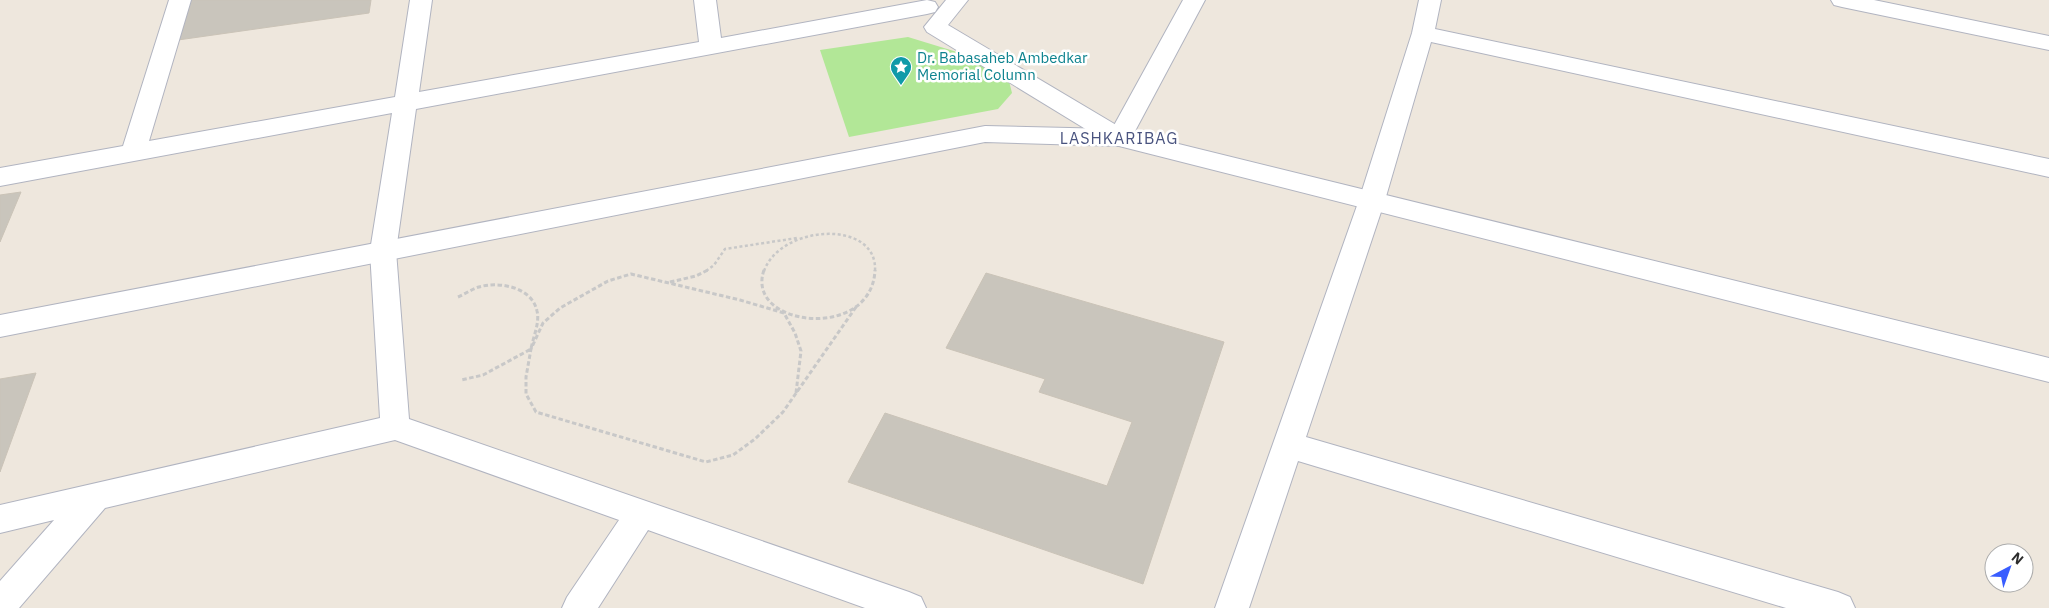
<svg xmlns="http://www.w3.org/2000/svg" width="2049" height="608" font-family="'IBM Plex Sans',sans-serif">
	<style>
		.green { fill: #b2e797 }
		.building { fill: #c9c5bc; stroke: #cac3b7 }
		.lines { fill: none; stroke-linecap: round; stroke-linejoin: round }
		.street-casing { stroke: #b1b4c0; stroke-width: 2 }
		.secondary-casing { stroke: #b1b4c0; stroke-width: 2 }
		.path-far1 { stroke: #c8c8c8; stroke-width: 2.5; stroke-dasharray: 3 2.5; stroke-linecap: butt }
		.path { stroke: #c8c8c8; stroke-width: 3; stroke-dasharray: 4.5 2.5; stroke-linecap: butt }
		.street { fill: #fff; fill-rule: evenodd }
		.secondary { fill: #fff; fill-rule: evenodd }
		.labels { text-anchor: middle; stroke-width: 5; stroke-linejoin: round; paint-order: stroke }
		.culture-label { font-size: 15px; fill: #0d838f; stroke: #fff; text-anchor: start }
		.neighbourhood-label { font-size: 16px; letter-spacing: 1px; fill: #49537f; stroke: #fff }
	</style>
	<rect width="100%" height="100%" fill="#eee7dd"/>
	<!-- green -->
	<path class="green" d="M 908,37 L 957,52 L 1008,77 L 1012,93 L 998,109 L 849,137 L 820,50 Z"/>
	<!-- building -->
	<path class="building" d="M 191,0 L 371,0 L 369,13 L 178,40 Z
		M 21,192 L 0,242 L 0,195 Z
		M 986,273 L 1224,342 L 1143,584 L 848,482 L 885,413 L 1107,486 L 1132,422 L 1039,392 L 1045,379 L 946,348 Z
		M 36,373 L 0,472 L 0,379 Z"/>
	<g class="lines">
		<!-- street casing -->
		<g class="street-casing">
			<path id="street" d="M 169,0 L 191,0 L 149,141 L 395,97 L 410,0 L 432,0 L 419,92 L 699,42 L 694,0 L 716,0 L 721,38 L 927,0 L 935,2 L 938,7 L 935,12 L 927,14 L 416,109 L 396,251 L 409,419 L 909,592 L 921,597 L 926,608 L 865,608 L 648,530 L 598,608 L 562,608 L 567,597 L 619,520 L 395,440 L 105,508 L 19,608 L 0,608 L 0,581 L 54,520 L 0,533 L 0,505 L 380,418 L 370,251 L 392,113 L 0,186 L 0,168 L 123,146 Z
				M 946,0 L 968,0 L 948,25 L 1128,132 L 1131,138 L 1128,144 L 1119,146 L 1110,144 L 927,32 L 924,27 Z
				M 1419,0 L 1441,0 L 1435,29 L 2049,159 L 2049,177 L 1431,42 L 1385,200 L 1306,437 L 1838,592 L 1850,597 L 1855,608 L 1786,608 L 1298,461 L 1249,608 L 1215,608 L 1359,200 L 1412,33 Z
				M 1831,0 L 1874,0 L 2049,36 L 2049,50 L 1842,7 L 1834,5 Z"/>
		</g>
		<!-- secondary casing -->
		<g class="secondary-casing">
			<path id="secondary" d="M 1183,0 L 1205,0 L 1134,133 L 2049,358 L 2049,382 L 1119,146 L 985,142 L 0,337 L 0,315 L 985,126 L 1112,129 Z"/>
		</g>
		<!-- path-far1 -->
		<path class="path-far1" d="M 706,271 L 714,265 L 725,249 L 797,238
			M 764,271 C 781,224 878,219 875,271"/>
		<!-- path -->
		<path class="path" d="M 764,270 C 744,327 872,342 875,270
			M 670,282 L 696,276 L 708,270
			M 458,297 C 465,294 472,289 479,287 C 499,281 532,287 537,311 C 540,323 533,337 531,349 L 483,375 L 461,380
			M 796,393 L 801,351 L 795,333 L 784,313 L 740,300 L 631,274 L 608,281 L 560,308 L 543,323 L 531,349 L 526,377 L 526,394 L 536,412 L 706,462 L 733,455 L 755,439 L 783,412 L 856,307"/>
		<!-- street -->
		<use href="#street" class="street"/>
		<!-- secondary -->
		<use href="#secondary" class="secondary"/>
	</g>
	<!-- icons -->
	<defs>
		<g id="sight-pin" transform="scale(1.125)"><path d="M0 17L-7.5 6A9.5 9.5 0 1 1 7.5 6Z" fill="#0f9aa8" stroke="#fff"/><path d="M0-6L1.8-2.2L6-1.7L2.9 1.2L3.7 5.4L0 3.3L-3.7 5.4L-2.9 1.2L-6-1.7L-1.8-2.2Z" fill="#fff"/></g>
	</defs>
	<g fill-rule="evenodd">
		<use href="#sight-pin" x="901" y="67"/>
	</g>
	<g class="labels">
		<!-- culture labels -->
		<g class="culture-label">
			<text x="917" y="63">Dr. Babasaheb Ambedkar<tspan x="917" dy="17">Memorial Column</tspan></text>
		</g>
		<!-- neighbourhood labels -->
		<g class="neighbourhood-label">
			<text x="1119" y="144">LASHKARIBAG</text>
		</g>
	</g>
	<!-- north arrow -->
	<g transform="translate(2009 568) rotate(41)"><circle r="24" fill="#ffffff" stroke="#ababab"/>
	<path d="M0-4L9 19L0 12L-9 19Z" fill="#395dff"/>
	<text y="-8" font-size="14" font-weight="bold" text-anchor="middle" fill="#2c2c2c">N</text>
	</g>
</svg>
